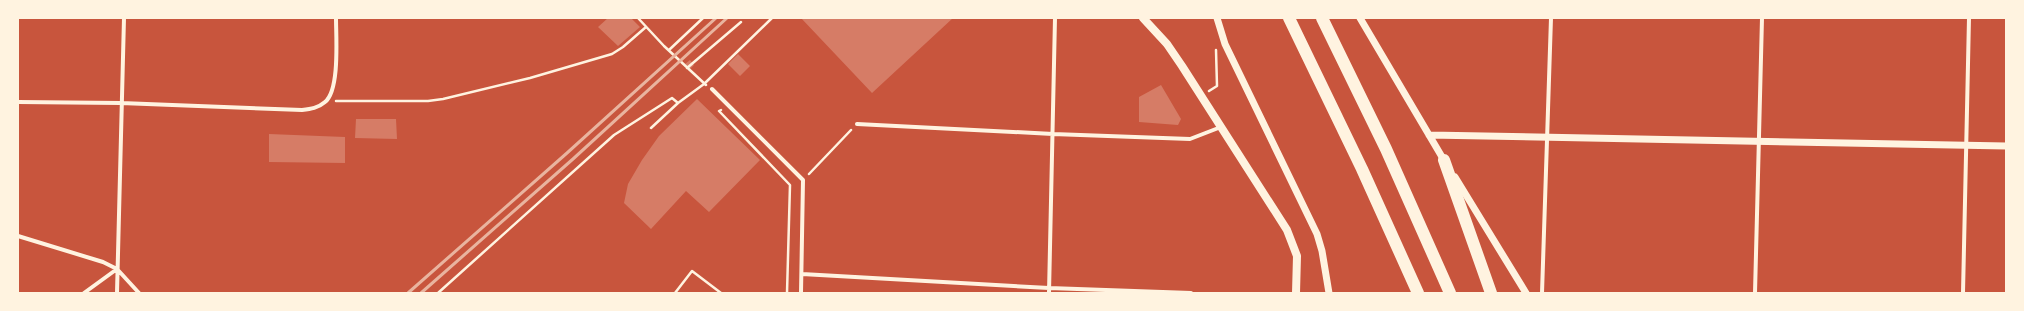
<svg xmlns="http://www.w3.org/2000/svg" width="2024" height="311" font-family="'Titillium Web',sans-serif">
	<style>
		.building { fill: #d67c66 }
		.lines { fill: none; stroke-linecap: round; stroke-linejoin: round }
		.path { stroke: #fff3e0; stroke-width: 2.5 }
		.minor { stroke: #fff3e0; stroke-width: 4 }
		.tertiary { stroke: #fff3e0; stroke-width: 7 }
		.secondary { stroke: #fff3e0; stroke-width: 8 }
		.motorway { stroke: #fff3e0; stroke-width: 12 }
		.rail { stroke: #e9b49f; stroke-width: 3 }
	</style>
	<rect width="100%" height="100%" fill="#c8553d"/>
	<!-- building -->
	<path class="building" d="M 608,18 L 631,18 L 640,27 L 618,46 L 598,27 Z
		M 801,18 L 953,18 L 872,93 Z
		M 738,54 L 750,66 L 740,76 L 728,64 Z
		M 690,60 L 694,65 L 690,69 L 685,64 Z
		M 1161,85 L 1181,119 L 1178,125 L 1139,122 L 1139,97 Z
		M 697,99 L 760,160 L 709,212 L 686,191 L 651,229 L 624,203 L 628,184 L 642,160 L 659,136 Z
		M 356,119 L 396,119 L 397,139 L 355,138 Z
		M 269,134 L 345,137 L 345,163 L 269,162 Z"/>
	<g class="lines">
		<!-- path -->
		<path class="path" d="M 638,18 L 664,46 L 706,85
			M 669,50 L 703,18
			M 687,68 L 741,22
			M 1209,91 L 1217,86 L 1216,50
			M 336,101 L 428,101 L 443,99 L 530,78 L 612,54 L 623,47 L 646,27
			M 721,110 L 719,111 L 790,185 L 787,293
			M 651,128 L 678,103
			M 809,174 L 851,130
			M 438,293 L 614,135 L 672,98 L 678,103 L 704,84 L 772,18
			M 675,293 L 692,271 L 721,293"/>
		<!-- minor -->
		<path class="minor" d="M 712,89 L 803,180 L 801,293
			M 18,102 L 121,103 L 302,110 C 311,109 318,108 325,102 C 340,90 336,37 336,18
			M 857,124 L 1053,134 L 1190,139 L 1221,127
			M 18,236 L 103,262 L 117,269 L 139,293
			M 802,274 L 1049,288 L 1191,293
			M 84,293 L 117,269
			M 117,293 L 124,18
			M 1049,293 L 1055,18
			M 1542,293 L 1551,18
			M 1755,293 L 1762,18
			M 1963,293 L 1969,18"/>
		<!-- tertiary -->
		<path class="tertiary" d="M 1217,18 L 1225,44 L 1317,234 L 1322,251 L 1329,293
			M 1360,18 L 1445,162
			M 1429,135 L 2006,146
			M 1455,177 L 1526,293"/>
		<!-- secondary -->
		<path class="secondary" d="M 1143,18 L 1167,44 L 1182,66 L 1287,230 L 1297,256 L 1296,293"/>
		<!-- motorway -->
		<path class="motorway" d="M 1289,18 L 1362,169 L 1418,293
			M 1322,18 L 1386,149 L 1450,293
			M 1444,160 L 1491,293"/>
		<!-- rail -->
		<path class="rail" d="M 408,293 L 567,153 L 716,18
			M 421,293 L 573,159 L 727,18"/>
	</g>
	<!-- border -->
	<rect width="2024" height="311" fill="none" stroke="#fff3e0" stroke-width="38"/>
</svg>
